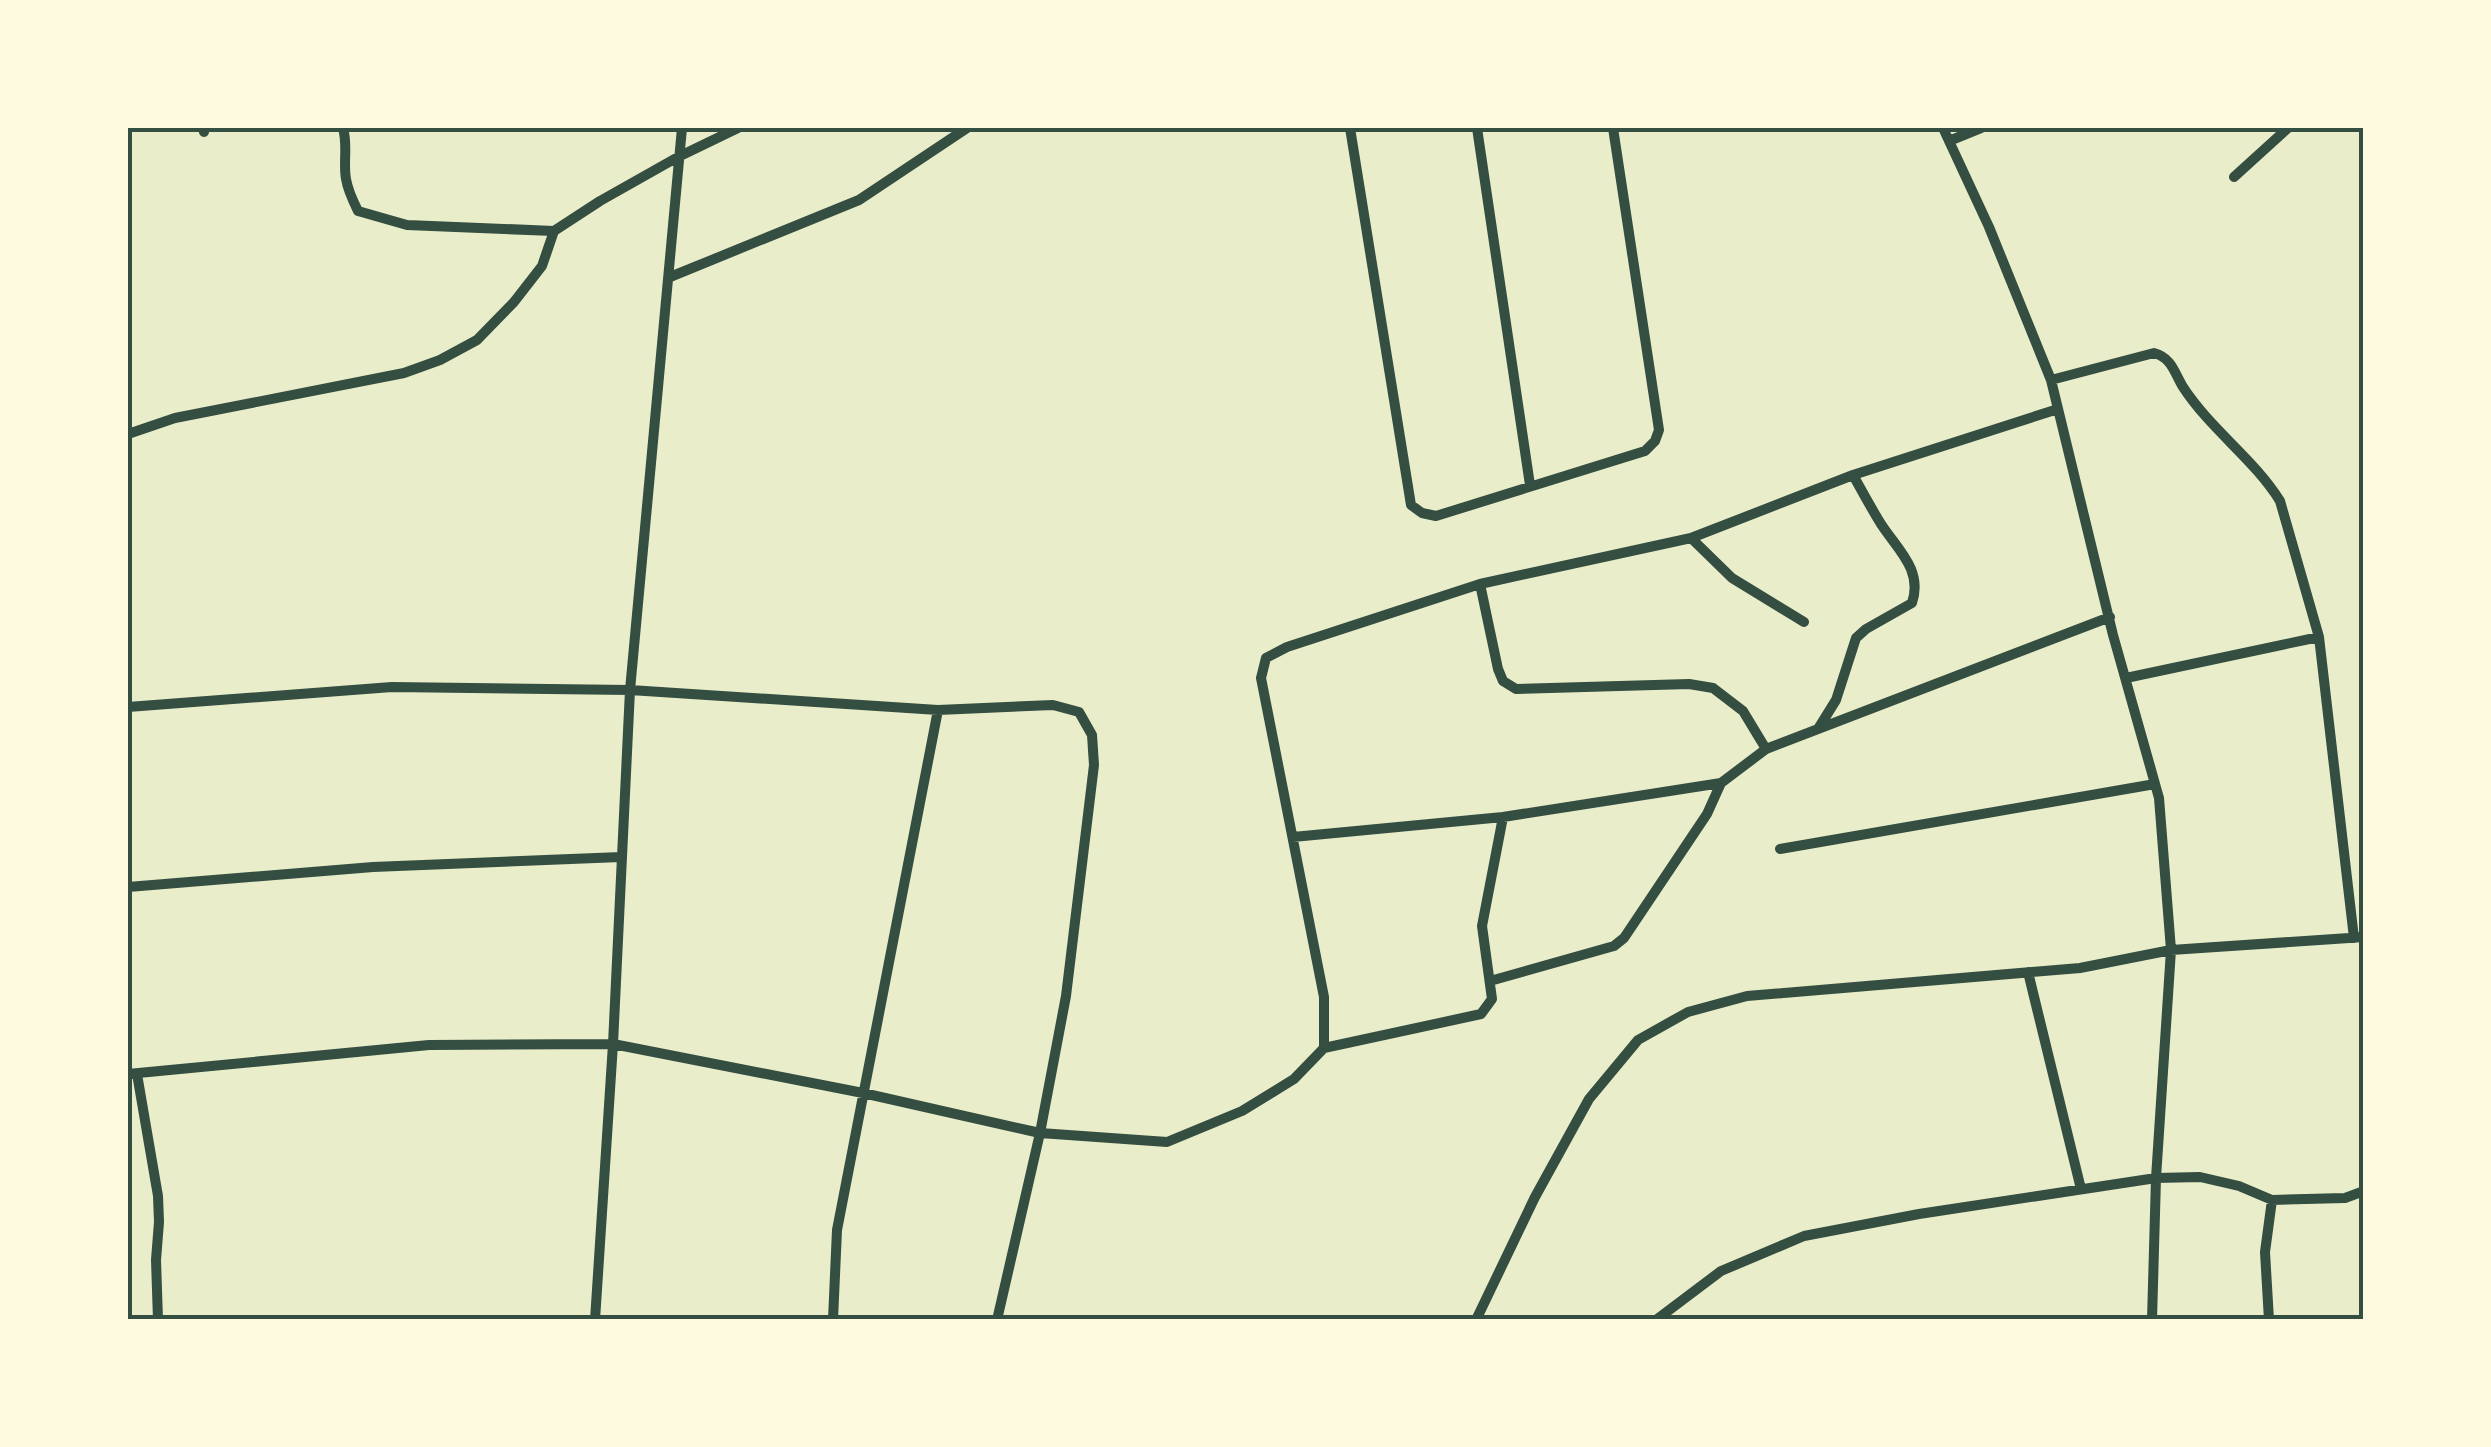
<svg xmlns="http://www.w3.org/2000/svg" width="2491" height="1447" font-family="'Work Sans',sans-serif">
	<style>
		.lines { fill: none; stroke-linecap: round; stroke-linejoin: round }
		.minor { stroke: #344e41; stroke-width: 10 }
		.neatline { fill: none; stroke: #344e41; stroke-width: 4 }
	</style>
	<rect width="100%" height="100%" fill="#e9edc9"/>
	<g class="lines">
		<!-- minor -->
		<path class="minor" d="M 203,128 L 204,132
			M 343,128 C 348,145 343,162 346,179 C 348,191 353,201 358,211 L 407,225 L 554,231
			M 1350,128 L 1411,505 L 1422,513 L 1436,516 L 1645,451 L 1655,441 L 1659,430 L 1613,128
			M 1477,128 L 1530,485
			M 1943,128 L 1989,227 L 2051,380 L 2113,635 L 2159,798 L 2171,950 L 2156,1178 L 2152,1320
			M 1949,141 L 1981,128
			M 2234,177 L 2288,128
			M 670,277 L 859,200 L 967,128
			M 2051,380 L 2154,353 C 2172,358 2174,372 2183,387 C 2211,430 2254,459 2280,501 L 2319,637 L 2354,938
			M 128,434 L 175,418 L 404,373 L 440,360 L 477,340 L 514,302 L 542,266 L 554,231 L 600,201 L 678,157 L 738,128
			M 1691,538 L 1732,578 L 1804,622
			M 1480,584 L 1498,669 L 1503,681 L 1516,689 L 1689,684 L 1713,688 L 1743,711 L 1766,749
			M 2126,678 L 2319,637
			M 128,707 L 392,687 L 630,690 L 938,710 L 1053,705 L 1079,712 L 1092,735 L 1094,765 L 1066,996 L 1040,1133 L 997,1320
			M 1818,729 L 1836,700 L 1856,638 L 1866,629 L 1912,603 C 1923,570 1898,550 1881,524 C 1871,508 1862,491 1853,475
			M 1293,837 L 1503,817 L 1721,783
			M 1780,849 L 2155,784
			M 128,887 L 373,867 L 621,857
			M 2028,972 L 2081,1189
			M 1490,981 L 1614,946 L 1624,938 L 1707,814 L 1721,783 L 1766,749 L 2110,617
			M 1324,1048 L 1324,997 L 1261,678 L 1266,658 L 1287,647 L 1480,584 L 1691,538 L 1853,475 L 2058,409
			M 128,1074 L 429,1045 L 613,1044 L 863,1093 L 1040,1133 L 1167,1142 L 1242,1111 L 1294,1079 L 1324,1048 L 1481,1014 L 1492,999 L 1482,926 L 1503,817
			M 137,1074 L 158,1196 L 159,1222 L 156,1260 L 158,1320
			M 595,1320 L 613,1044 L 630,690 L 682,128
			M 833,1320 L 837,1230 L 938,710
			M 1476,1320 L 1535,1197 L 1589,1099 L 1638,1040 L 1688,1012 L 1747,996 L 2080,968 L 2171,950 L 2364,937
			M 1656,1320 L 1721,1271 L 1804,1236 L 1919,1214 L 2156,1178 L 2200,1177 L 2239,1186 L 2272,1200 L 2345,1198 L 2364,1191
			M 2269,1320 L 2265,1252 L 2272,1200"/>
	</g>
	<!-- border -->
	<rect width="2491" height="1447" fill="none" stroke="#fefae0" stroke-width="260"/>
	<rect x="130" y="130" width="2231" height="1187" class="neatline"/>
</svg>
